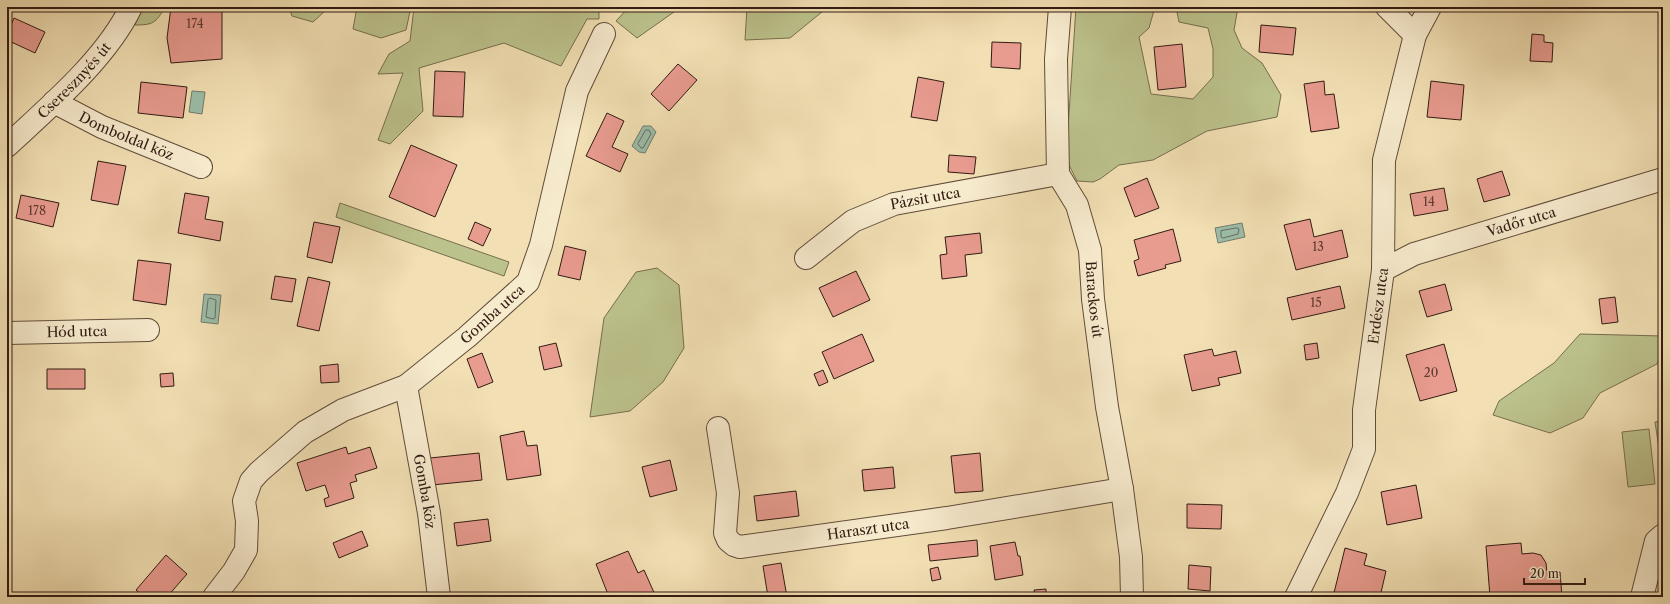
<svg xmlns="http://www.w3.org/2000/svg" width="1670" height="604" font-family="'Libre Caslon Text',serif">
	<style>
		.green { fill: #bcc28c; stroke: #766e4f }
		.water { fill: #9cbda9; stroke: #717c6d }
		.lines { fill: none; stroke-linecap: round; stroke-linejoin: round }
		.shore { stroke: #666c5e; stroke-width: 1 }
		.building { fill: #e89b8f; stroke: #311b12 }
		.minor-casing { stroke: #614c3a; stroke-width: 24 }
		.minor { stroke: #f7ebce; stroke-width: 22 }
		.labels { text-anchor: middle; stroke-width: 3.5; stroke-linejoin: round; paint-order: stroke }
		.number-label { font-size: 12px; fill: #5f3b31 }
		.street-label { font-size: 14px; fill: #311b12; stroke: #f7ebce }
	</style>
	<rect width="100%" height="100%" fill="#f2e0b4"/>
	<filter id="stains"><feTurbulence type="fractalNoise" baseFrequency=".005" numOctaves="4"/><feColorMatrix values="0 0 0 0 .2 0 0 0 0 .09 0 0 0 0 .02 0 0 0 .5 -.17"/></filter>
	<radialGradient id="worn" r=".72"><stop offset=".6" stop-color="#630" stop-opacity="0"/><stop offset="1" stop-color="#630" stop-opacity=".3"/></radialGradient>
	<!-- green -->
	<path class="green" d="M 142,7 L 165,7 C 156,23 153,25 135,25 Z
		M 289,7 L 326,7 L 326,10 L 313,22 L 292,16 Z
		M 357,7 L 411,7 L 406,30 L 381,38 L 353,29 Z
		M 414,7 L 599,7 L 599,19 L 587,19 L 561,66 L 504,43 L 419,68 L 423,111 L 390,144 L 378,140 L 403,73 L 378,74 L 389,54 L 410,41 Z
		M 629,7 L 681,7 L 637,38 L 616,21 Z
		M 747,7 L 828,7 L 790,38 L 745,40 Z
		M 1076,7 L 1155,7 L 1149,28 L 1139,37 L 1151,94 L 1193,99 L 1213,77 L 1213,49 L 1208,28 L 1179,22 L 1176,7 L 1238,7 L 1234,30 L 1242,48 L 1262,63 L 1281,95 L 1277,117 L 1207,131 L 1153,160 L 1119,165 L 1100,179 L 1093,182 L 1077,181 L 1066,159 Z
		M 340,203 L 509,262 L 504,276 L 336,217 Z
		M 657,268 L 679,285 L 684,348 L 663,382 L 630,411 L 590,417 L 604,318 L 636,272 Z
		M 1580,334 L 1663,336 L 1663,349 L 1657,364 L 1600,393 L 1583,418 L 1550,433 L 1493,415 L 1499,401 L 1554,363 Z
		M 1663,421 L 1663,475 L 1655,422 Z
		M 1649,429 L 1655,484 L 1628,487 L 1622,432 Z"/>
	<!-- water -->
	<path class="water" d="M 192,91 L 205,92 L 202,114 L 189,112 Z
		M 643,126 L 651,126 L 656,132 L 645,153 L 639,152 L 632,146 Z
		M 1242,223 L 1245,237 L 1218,243 L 1215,228 Z
		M 204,294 L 221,295 L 218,324 L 201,322 Z"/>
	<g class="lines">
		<!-- shore -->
		<path class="shore" d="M 646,130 L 649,130 L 651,134 L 643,148 L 641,148 L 638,144 Z
			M 1237,228 L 1239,229 L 1238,234 L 1223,238 L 1221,237 L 1221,231 Z
			M 210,298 L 216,300 L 215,318 L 213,319 L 206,317 L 208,300 Z"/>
	</g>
	<!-- building -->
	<path class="building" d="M 171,7 L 207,7 L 222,9 L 222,59 L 171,63 L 167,38 Z
		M 14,18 L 45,32 L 35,53 L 7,40 L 7,34 Z
		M 1261,25 L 1296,28 L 1293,55 L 1259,52 Z
		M 1532,34 L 1544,35 L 1544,42 L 1553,43 L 1552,62 L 1530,61 Z
		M 992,42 L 1021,43 L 1020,69 L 991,67 Z
		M 1182,44 L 1186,87 L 1158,90 L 1154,47 Z
		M 678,64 L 697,80 L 669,111 L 651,94 Z
		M 435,71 L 465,72 L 463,117 L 433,116 Z
		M 918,77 L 944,82 L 937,121 L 911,117 Z
		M 1324,81 L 1325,95 L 1334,94 L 1339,128 L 1311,132 L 1304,84 Z
		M 1431,81 L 1464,85 L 1461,120 L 1427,117 Z
		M 141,82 L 187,87 L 183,118 L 138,113 Z
		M 607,113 L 624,121 L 612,147 L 628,154 L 620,172 L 586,156 Z
		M 411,145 L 457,165 L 435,217 L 389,197 Z
		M 949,155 L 976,157 L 974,174 L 948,172 Z
		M 98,161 L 126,166 L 118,205 L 91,200 Z
		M 1502,171 L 1510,195 L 1484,202 L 1477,179 Z
		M 1147,178 L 1159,208 L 1135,217 L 1124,188 Z
		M 1444,188 L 1448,210 L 1414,216 L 1410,194 Z
		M 185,193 L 209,197 L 205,219 L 223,222 L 220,241 L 178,233 Z
		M 21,195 L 59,203 L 53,227 L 16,218 Z
		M 1310,219 L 1314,237 L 1342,230 L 1348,257 L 1296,270 L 1284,225 Z
		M 314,222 L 340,227 L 332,263 L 307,257 Z
		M 475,222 L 491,229 L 483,246 L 468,239 Z
		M 1173,229 L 1181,261 L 1165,265 L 1166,268 L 1138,276 L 1134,261 L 1139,259 L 1134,240 Z
		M 980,233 L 982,253 L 965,255 L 967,276 L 942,279 L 940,255 L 947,254 L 945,237 Z
		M 565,246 L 586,251 L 580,280 L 558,275 Z
		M 138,260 L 171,264 L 166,305 L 133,300 Z
		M 856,271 L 870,300 L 833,317 L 819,288 Z
		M 275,276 L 296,279 L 292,302 L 271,299 Z
		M 308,277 L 330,282 L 319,331 L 297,326 Z
		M 1445,284 L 1452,310 L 1427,317 L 1419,291 Z
		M 1340,286 L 1345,308 L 1292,320 L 1287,298 Z
		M 1615,297 L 1618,322 L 1602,324 L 1599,299 Z
		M 862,334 L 874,361 L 834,379 L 822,352 Z
		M 556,343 L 562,366 L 544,370 L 539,347 Z
		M 1317,343 L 1319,358 L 1306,360 L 1304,345 Z
		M 1444,344 L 1457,391 L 1420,401 L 1406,355 Z
		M 1212,349 L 1214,356 L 1236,351 L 1241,373 L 1218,378 L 1220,385 L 1192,391 L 1184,355 Z
		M 482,353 L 493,382 L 478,388 L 467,359 Z
		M 338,364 L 339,382 L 321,383 L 320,366 Z
		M 47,369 L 85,369 L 85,389 L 47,389 Z
		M 823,370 L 828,382 L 819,386 L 814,374 Z
		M 173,373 L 174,386 L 161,387 L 160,374 Z
		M 524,431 L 527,446 L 537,445 L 541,475 L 507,480 L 500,436 Z
		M 346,447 L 348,454 L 370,447 L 377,468 L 355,475 L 357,481 L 350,483 L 354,498 L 326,507 L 324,499 L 329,497 L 325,485 L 306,491 L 297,463 Z
		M 479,453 L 482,480 L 432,485 L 430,458 Z
		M 980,453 L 983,491 L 955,493 L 951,456 Z
		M 670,460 L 677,490 L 650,497 L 642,467 Z
		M 893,467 L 895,488 L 864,491 L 862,470 Z
		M 1416,485 L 1422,518 L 1387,525 L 1381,492 Z
		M 796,491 L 799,516 L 757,521 L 754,496 Z
		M 1187,504 L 1222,505 L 1221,529 L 1187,528 Z
		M 488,519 L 491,541 L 457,546 L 454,523 Z
		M 362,531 L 368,546 L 339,558 L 333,543 Z
		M 977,540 L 978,556 L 930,561 L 928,545 Z
		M 1015,542 L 1018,556 L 1020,556 L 1023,575 L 995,580 L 990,546 Z
		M 1521,543 L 1522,554 L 1533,553 L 1541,555 L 1546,563 L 1547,573 L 1560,572 L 1562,597 L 1490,597 L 1486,546 Z
		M 1345,548 L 1367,554 L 1364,565 L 1386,571 L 1380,597 L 1333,597 Z
		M 628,551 L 638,573 L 644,570 L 656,597 L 609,597 L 596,564 Z
		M 166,555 L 187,574 L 167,597 L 144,597 L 136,590 Z
		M 781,563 L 787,597 L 768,597 L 763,566 Z
		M 1189,565 L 1211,567 L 1210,591 L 1188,589 Z
		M 938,567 L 941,579 L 932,581 L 930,569 Z
		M 1046,589 L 1046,597 L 1035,597 L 1034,590 Z"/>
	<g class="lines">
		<!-- minor casing -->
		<g class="minor-casing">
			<g id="minor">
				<path id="s1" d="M 1060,7 L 1056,59 L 1058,174 L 1077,205 L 1090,250 L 1093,299 L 1107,407 L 1122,489 L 1131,557 L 1132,597"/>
				<path d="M 1387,7 L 1415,35"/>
				<path id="s2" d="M 54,102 L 102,127 L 201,167"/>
				<path id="s3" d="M 7,146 C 49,107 106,59 131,7"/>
				<path id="s4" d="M 806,258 L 853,221 L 894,204 L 1058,174"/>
				<path id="s5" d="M 1383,270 L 1414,254 L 1663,179"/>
				<path id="s6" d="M 7,333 L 148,330"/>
				<path id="s7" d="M 406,386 L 429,513 L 439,597"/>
				<path id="s8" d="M 718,428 L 728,493 L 725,533 L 728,540 L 734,545 L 740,547 L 947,518 L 1122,489"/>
				<path id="s9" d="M 214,597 L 234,571 L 246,550 L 247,521 L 244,501 L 251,481 L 259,472 L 305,432 L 343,410 L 406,386 L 467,337 L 528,282 L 541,245 L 577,91 L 604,34"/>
				<path id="s10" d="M 1296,597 L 1347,493 L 1364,449 L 1364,410 L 1383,270 L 1384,160 L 1415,35 L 1430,7"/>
				<path d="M 1642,597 L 1656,541 L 1663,535"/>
			</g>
		</g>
		<!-- minor -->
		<use href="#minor" class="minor"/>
	</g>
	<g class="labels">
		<!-- number labels -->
		<g class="number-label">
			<text x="195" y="28">174</text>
			<text x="1429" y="206">14</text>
			<text x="37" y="215">178</text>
			<text x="1318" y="251">13</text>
			<text x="1316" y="307">15</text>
			<text x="1431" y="377">20</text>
		</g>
		<!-- street labels -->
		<g class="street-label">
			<text dy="5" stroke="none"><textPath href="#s3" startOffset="94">Cseresznyés út</textPath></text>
			<text dy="5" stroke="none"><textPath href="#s2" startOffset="80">Domboldal köz</textPath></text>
			<text dy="5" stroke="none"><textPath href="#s4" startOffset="136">Pázsit utca</textPath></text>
			<text dy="5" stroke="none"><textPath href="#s5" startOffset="147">Vadőr utca</textPath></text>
			<text dy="5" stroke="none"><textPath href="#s1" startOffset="300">Barackos út</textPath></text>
			<text dy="5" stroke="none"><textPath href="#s10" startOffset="307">Erdész utca</textPath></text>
			<text dy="5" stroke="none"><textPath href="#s9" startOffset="424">Gomba utca</textPath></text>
			<text dy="5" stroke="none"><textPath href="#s6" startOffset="70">Hód utca</textPath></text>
			<text dy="5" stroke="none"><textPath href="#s7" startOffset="107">Gomba köz</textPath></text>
			<text dy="5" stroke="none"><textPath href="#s8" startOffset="257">Haraszt utca</textPath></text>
		</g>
	</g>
	<!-- margin -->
	<rect width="1670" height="604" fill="none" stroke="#f2e0b4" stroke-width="24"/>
	<rect x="8" y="8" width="1654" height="588" fill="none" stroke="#311b12" stroke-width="2"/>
	<rect x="12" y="12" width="1646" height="580" fill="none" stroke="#311b12"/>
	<!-- scale -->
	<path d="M1524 578v6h61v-6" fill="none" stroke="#311b12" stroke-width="2"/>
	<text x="1530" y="578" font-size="12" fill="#311b12" stroke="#f7ebce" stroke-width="3" paint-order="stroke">20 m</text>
	<rect width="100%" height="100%" filter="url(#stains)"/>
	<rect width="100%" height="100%" fill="url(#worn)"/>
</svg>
